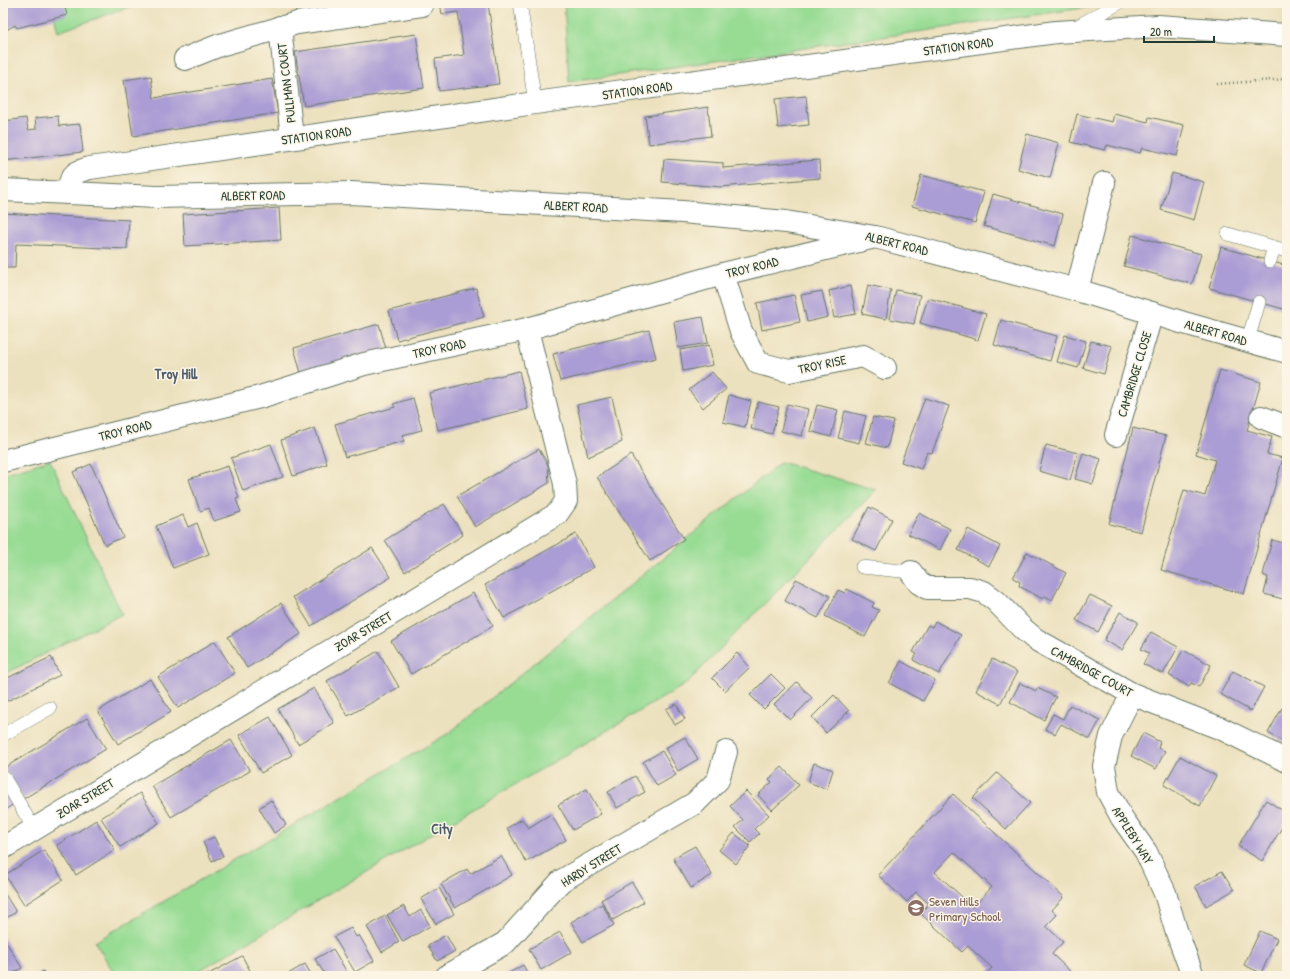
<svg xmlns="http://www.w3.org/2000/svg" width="1290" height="979" font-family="'Patrick Hand',sans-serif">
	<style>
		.green { fill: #98dc94; stroke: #5c8c64 }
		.building { fill: #aa9cd4; fill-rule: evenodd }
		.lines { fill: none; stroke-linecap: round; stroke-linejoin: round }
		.service-casing { stroke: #677664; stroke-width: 14 }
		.minor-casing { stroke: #677664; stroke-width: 24 }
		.tertiary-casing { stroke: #677664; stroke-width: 24 }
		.path { stroke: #677664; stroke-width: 2.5; stroke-dasharray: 1 3; stroke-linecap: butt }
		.service { stroke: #fff; stroke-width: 13 }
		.minor { stroke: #fff; stroke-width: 22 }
		.tertiary { stroke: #fff; stroke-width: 22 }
		.labels { text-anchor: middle; stroke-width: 3; stroke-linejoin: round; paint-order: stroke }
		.street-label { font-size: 13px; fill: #1f3d34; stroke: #fcf5e5 }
		.education-label { font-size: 13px; fill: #785e54; stroke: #fcf5e5; text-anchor: start }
		.neighbourhood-label { font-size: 14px; font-weight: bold; fill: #505e6c; stroke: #fcf5e5 }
	</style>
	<rect width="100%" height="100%" fill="#fcf5e5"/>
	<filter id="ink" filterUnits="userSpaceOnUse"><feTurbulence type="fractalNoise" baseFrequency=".025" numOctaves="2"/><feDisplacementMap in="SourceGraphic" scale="8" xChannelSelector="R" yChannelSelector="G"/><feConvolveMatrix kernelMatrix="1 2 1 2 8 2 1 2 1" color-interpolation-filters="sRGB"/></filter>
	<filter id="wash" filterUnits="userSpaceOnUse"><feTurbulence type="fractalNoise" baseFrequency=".012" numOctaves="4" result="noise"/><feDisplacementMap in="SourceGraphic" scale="16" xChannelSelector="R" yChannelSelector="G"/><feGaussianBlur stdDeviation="0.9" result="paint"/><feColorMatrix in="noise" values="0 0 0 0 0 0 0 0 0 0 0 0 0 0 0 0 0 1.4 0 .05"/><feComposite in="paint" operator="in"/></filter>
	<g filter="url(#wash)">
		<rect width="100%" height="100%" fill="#ece1be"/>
		<!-- green -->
		<path class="green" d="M 51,3 L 140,3 L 58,32 Z
			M 564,3 L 1111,3 L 1111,4 L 569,82 Z
			M 50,460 L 122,614 L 3,675 L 3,474 Z
			M 781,462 L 876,490 L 686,684 L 190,976 L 116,976 L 95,942 L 449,733 Z"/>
		<g id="blocks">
			<!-- building -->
			<path class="building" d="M 3,3 L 64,3 L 67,15 L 17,28 L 15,25 L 3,32 Z
				M 440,3 L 488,3 L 499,84 L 439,91 L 435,59 L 464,55 L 458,12 L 442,14 Z
				M 416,34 L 424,88 L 304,106 L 295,52 Z
				M 151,76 L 154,98 L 272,79 L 278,113 L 133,136 L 124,80 Z
				M 806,96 L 809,125 L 778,128 L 775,99 Z
				M 708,107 L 711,136 L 649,144 L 645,116 Z
				M 1077,114 L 1112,122 L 1114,114 L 1148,122 L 1149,117 L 1184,125 L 1177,156 L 1142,148 L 1140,153 L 1107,145 L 1105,150 L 1070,142 Z
				M 58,116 L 59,126 L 80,124 L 83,152 L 3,161 L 3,133 L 5,132 L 4,121 L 26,118 L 28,130 L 36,129 L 35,118 Z
				M 1027,134 L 1059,143 L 1050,178 L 1018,169 Z
				M 664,159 L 723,163 L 723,168 L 819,160 L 820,178 L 721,187 L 662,182 Z
				M 1172,173 L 1204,182 L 1194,220 L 1161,210 Z
				M 921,175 L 984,192 L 975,223 L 912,206 Z
				M 993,194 L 1063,214 L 1055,246 L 984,226 Z
				M 279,208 L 281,240 L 185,246 L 183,214 Z
				M 3,213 L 129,220 L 127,249 L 16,244 L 15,268 L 3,268 Z
				M 1132,235 L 1201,254 L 1192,284 L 1124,266 Z
				M 1221,247 L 1287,266 L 1287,310 L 1209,288 Z
				M 868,285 L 891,290 L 886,319 L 862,314 Z
				M 850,286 L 856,314 L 834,318 L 829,291 Z
				M 476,288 L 484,317 L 397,340 L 389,311 Z
				M 896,290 L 920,295 L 914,324 L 890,319 Z
				M 822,291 L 828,317 L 807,322 L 801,295 Z
				M 794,295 L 800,322 L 762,330 L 757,303 Z
				M 928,298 L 986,314 L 978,340 L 920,323 Z
				M 703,317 L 708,343 L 678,348 L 674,322 Z
				M 1001,320 L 1057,336 L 1050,361 L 994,345 Z
				M 379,324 L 386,349 L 301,373 L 294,348 Z
				M 649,330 L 656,358 L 560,381 L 553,354 Z
				M 1065,335 L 1086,341 L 1078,368 L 1057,362 Z
				M 1091,341 L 1112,346 L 1104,374 L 1083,368 Z
				M 709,345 L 713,365 L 683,371 L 680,350 Z
				M 1220,370 L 1261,382 L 1247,430 L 1272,437 L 1267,454 L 1283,458 L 1244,594 L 1161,570 L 1184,490 L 1205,496 L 1215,460 L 1196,454 Z
				M 519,371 L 528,409 L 438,430 L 429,393 Z
				M 712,372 L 726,389 L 703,408 L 689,390 Z
				M 729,395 L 751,401 L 745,427 L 723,422 Z
				M 612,397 L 622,442 L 588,457 L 577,405 Z
				M 413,398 L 422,430 L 402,435 L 404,441 L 345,457 L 335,424 L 395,407 L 393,404 Z
				M 925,398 L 949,406 L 932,453 L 927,452 L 921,469 L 901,462 Z
				M 758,402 L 779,407 L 772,434 L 751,429 Z
				M 787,404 L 808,409 L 802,436 L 781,431 Z
				M 817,405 L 838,410 L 831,437 L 810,431 Z
				M 845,411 L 866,416 L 859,443 L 838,438 Z
				M 873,417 L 894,421 L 887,448 L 866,443 Z
				M 315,428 L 327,464 L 293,476 L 281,440 Z
				M 1133,428 L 1166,436 L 1141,532 L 1109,524 Z
				M 271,444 L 283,477 L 243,491 L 231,458 Z
				M 1046,445 L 1078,453 L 1070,480 L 1039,471 Z
				M 539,449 L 548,465 L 549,483 L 475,527 L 457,496 Z
				M 1083,453 L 1101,459 L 1093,484 L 1075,479 Z
				M 631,455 L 684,539 L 650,561 L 597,477 Z
				M 91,464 L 123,537 L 105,545 L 73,472 Z
				M 228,466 L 239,498 L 236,499 L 241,512 L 214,521 L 209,508 L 200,511 L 189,479 Z
				M 444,504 L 463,535 L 405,572 L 385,540 Z
				M 869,507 L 892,519 L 876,551 L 852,539 Z
				M 919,513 L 950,529 L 940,550 L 908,534 Z
				M 183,515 L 188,527 L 197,523 L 209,554 L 173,568 L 156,526 Z
				M 968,529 L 1000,546 L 989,566 L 958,550 Z
				M 576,534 L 594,567 L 504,618 L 485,585 Z
				M 1272,540 L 1287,544 L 1287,600 L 1264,594 L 1268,577 L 1263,575 Z
				M 372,548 L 391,577 L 311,626 L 293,597 Z
				M 1027,552 L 1066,573 L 1052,600 L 1045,596 L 1043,599 L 1030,592 L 1019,586 L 1020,582 L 1013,578 Z
				M 796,579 L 830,596 L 818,618 L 785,601 Z
				M 847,589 L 874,603 L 872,607 L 879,610 L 865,637 L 825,616 L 838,590 L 845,593 Z
				M 473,593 L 493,626 L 411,674 L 391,641 Z
				M 1090,595 L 1112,606 L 1098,632 L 1076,620 Z
				M 281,603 L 301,634 L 247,668 L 228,637 Z
				M 1120,612 L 1138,622 L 1122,650 L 1104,640 Z
				M 935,621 L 961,635 L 939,674 L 913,660 L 917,654 L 913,652 L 928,625 L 932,627 Z
				M 1151,632 L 1178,647 L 1163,674 L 1143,664 L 1149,653 L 1141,649 Z
				M 215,641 L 235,673 L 178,708 L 158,677 Z
				M 1183,650 L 1211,665 L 1199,687 L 1191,683 L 1189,687 L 1169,675 Z
				M 378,651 L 399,687 L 348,716 L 327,681 Z
				M 737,653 L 750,667 L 725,691 L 712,678 Z
				M 51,657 L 60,675 L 3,703 L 3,680 Z
				M 992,659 L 1017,672 L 1000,704 L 976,691 Z
				M 901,661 L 935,680 L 923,701 L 889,683 Z
				M 1233,671 L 1264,687 L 1251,711 L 1220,694 Z
				M 771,674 L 785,688 L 764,709 L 750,695 Z
				M 150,679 L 171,712 L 118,744 L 98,711 Z
				M 797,682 L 812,698 L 790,720 L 774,704 Z
				M 1020,683 L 1036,691 L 1037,688 L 1056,697 L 1044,720 L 1010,702 Z
				M 314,688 L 334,723 L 298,744 L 278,709 Z
				M 834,695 L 849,711 L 826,733 L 812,717 Z
				M 676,704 L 685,719 L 675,725 L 666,709 Z
				M 1070,705 L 1100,720 L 1090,739 L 1061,724 L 1055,734 L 1045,729 L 1053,714 L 1063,719 Z
				M 1282,708 L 1287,711 L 1287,744 L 1268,733 Z
				M 270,717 L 292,755 L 261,773 L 239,735 Z
				M 87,718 L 106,749 L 23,799 L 4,768 Z
				M 1143,733 L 1160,742 L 1158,748 L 1165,751 L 1156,769 L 1131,756 Z
				M 685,737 L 698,759 L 678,771 L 665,748 Z
				M 231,740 L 250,771 L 171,817 L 152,786 Z
				M 662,751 L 676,775 L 657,786 L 643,762 Z
				M 1180,756 L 1216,776 L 1200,806 L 1164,785 Z
				M 814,763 L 833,770 L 827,789 L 808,782 Z
				M 782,767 L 799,785 L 772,810 L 758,795 L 772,782 L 769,779 Z
				M 997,773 L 1030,803 L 1006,829 L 973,798 Z
				M 635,776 L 645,792 L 617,808 L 608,792 Z
				M 3,786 L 14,804 L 3,811 Z
				M 587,789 L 601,814 L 573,830 L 558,805 Z
				M 746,791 L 769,815 L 754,829 L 759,834 L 750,842 L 735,827 L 743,820 L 730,806 Z
				M 140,793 L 159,823 L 120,847 L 101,818 Z
				M 953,794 L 1064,897 L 1052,910 L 1057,915 L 1046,926 L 1063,942 L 1052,954 L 1075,976 L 984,976 L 992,968 L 968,946 L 962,952 L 920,913 L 929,904 L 916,892 L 907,902 L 878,875 ZM 954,852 L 992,887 L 973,907 L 935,872 Z
				M 271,800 L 286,825 L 274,833 L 259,808 Z
				M 1266,800 L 1287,813 L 1287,819 L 1262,861 L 1238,846 Z
				M 551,814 L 566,840 L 526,862 L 507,828 L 522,819 L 528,828 Z
				M 96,820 L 115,850 L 76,875 L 57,845 Z
				M 734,833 L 750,846 L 736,864 L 719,850 Z
				M 214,837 L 223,856 L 212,861 L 203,842 Z
				M 695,846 L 712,875 L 691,888 L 673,858 Z
				M 44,850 L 63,880 L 24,905 L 5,875 Z
				M 501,856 L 512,875 L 455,908 L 441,884 L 467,869 L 470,874 Z
				M 1222,871 L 1234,890 L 1206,906 L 1195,886 Z
				M 632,882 L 644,902 L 613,920 L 601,900 Z
				M 439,888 L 454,914 L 436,924 L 421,899 Z
				M 3,891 L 16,912 L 3,920 Z
				M 602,904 L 614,925 L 583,942 L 571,922 Z
				M 404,906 L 410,917 L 421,910 L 430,926 L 403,942 L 387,915 Z
				M 385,916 L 399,942 L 382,952 L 367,927 Z
				M 351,928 L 356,937 L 359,935 L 374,961 L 355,972 L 334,937 Z
				M 1260,931 L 1277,939 L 1261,973 L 1244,965 Z
				M 560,932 L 572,952 L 541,970 L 529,949 Z
				M 446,935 L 455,951 L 437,961 L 428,946 Z
				M 3,937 L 22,968 L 8,976 L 3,976 Z
				M 333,949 L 348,974 L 345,976 L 326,976 L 315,959 Z
				M 242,956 L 253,976 L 205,976 Z
				M 305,964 L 312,976 L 289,976 L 288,974 Z
				M 523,965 L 529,976 L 504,976 Z
				M 43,971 L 46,976 L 36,976 Z"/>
		</g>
	</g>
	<g filter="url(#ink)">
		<use href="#blocks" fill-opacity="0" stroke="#677664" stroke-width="1"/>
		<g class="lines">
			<!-- service casing -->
			<g class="service-casing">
				<path id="service" d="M 520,3 L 535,103
					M 1076,27 L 1119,3
					M 1228,234 L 1287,251
					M 1270,261 L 1274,247
					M 1248,340 L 1259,302
					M 862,567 L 911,572
					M 3,735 L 50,708
					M 3,776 L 34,829"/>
			</g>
			<!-- minor casing -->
			<g class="minor-casing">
				<path id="minor" d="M 280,27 L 292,138
					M 185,59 L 220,45 L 297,23 L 422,5
					M 68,193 C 71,176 72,172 90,168 L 535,103 L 1056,32 L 1158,26 L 1287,35
					M 723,274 L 741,331 L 758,363 L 789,371 L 863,356 L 885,368
					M 1077,290 L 1104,183
					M 1261,417 L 1287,427
					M 1116,435 L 1152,313
					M 3,461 L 260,397 L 364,364 L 527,329 L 723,274 L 875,237
					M 911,572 L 919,583 L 927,588 L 970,588 L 984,592 L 996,601 L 1023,629 L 1035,639 L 1132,694 L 1222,729 L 1287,761
					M 1132,694 L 1111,736 L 1104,766 L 1108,792 L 1122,818 L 1146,852 L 1165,893 L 1176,930 L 1193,976
					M 3,848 L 557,514 L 566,501 L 565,484 L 527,329
					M 447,976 L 505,943 L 561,881 L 695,803 L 718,780 L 726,752"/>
			</g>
			<!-- tertiary casing -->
			<g class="tertiary-casing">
				<path id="tertiary" d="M 3,190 L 157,197 L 351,193 L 683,212 L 786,222 L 875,237 L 1077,290 L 1184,323 L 1287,352"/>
			</g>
			<!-- path -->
			<path class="path" d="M 1217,84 L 1287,79"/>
			<!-- service -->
			<use href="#service" class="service"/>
			<!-- minor -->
			<use href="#minor" class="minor"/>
			<!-- tertiary -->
			<use href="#tertiary" class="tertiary"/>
		</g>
	</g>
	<!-- icons -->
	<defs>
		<g id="school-disc" transform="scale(0.9)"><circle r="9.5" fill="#8d6e63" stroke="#fcf5e5"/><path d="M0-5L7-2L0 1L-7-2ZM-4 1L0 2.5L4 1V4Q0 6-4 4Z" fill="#fff"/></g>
	</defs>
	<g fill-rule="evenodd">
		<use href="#school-disc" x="916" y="908"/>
	</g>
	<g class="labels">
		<!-- street labels -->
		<g class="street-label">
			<text transform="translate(958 46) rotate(-8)" y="5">STATION ROAD</text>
			<text transform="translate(286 83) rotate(-97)" y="5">PULLMAN COURT</text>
			<text transform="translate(637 90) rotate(-8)" y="5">STATION ROAD</text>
			<text transform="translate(316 135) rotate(-8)" y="5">STATION ROAD</text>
			<text transform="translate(253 195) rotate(-1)" y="5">ALBERT ROAD</text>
			<text transform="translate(576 206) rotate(3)" y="5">ALBERT ROAD</text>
			<text transform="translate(897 243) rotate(14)" y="5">ALBERT ROAD</text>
			<text transform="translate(752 267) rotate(-14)" y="5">TROY ROAD</text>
			<text transform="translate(1216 332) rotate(16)" y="5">ALBERT ROAD</text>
			<text transform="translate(439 348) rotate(-12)" y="5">TROY ROAD</text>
			<text transform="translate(822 364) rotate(-12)" y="5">TROY RISE</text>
			<text transform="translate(1134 374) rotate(-73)" y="5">CAMBRIDGE CLOSE</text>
			<text transform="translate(125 430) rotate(-14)" y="5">TROY ROAD</text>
			<text transform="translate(363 631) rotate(-31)" y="5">ZOAR STREET</text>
			<text transform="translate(1092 671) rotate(29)" y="5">CAMBRIDGE COURT</text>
			<text transform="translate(85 798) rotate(-31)" y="5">ZOAR STREET</text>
			<text transform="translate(1133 835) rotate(58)" y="5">APPLEBY WAY</text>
			<text transform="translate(591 865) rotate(-32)" y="5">HARDY STREET</text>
		</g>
		<!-- education labels -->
		<g class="education-label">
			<text x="929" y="906">Seven Hills<tspan x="929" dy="15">Primary School</tspan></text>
		</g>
		<!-- neighbourhood labels -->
		<g class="neighbourhood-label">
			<text x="176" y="379">Troy Hill</text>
			<text x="442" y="834">City</text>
		</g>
	</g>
	<!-- margin -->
	<rect width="1290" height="979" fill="none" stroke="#fcf5e5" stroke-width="16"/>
	<!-- scale -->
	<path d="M1144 36v6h70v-6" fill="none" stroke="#1f3d34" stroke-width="2"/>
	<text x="1150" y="36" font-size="12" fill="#1f3d34" stroke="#fcf5e5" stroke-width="3" paint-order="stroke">20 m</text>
</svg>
